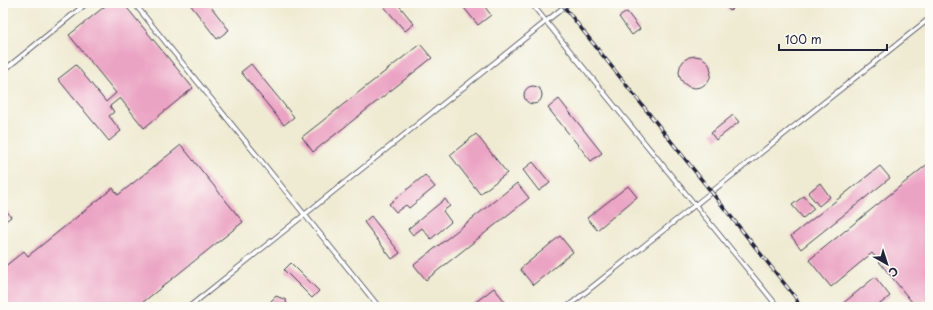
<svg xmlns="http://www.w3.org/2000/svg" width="933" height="310" font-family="'Playpen Sans',sans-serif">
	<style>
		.building { fill: #eba3c3 }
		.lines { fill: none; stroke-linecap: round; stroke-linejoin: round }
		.service-casing { stroke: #414052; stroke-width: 5.5 }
		.service { stroke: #fff; stroke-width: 4 }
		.rail-casing { stroke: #22223b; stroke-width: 3.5 }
		.rail { stroke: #fdfcf7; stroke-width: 2; stroke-dasharray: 6; stroke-linecap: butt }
	</style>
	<rect width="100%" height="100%" fill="#fdfcf7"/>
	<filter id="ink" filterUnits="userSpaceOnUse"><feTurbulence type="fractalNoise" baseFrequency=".025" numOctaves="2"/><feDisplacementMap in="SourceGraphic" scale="8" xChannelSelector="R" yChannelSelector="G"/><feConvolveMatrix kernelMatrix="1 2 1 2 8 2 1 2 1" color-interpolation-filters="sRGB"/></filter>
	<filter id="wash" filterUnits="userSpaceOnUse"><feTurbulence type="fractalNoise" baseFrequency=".012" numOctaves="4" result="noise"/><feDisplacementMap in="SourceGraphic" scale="16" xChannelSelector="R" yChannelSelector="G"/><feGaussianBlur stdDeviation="0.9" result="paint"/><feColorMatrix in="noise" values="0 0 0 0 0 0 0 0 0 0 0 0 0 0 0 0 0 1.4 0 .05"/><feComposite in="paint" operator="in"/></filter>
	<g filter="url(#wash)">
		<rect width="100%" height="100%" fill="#efebd3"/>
		<g id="blocks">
			<!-- building -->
			<path class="building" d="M 109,3 L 123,3 L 193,88 L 144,128 L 120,98 L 110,106 L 114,112 L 109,116 L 121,131 L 109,141 L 58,79 L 76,65 L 106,102 L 116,93 L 69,35 Z
				M 189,3 L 208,3 L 229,30 L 217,39 Z
				M 381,3 L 397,3 L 414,24 L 405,31 Z
				M 460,3 L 482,3 L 491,15 L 478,25 Z
				M 723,3 L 739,3 L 730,11 Z
				M 627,12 L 640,29 L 632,35 L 619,17 Z
				M 420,44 L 432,58 L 313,152 L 302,137 Z
				M679 72a16 16 0 1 1 32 0a16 16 0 1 1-32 0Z
				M 251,64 L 294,117 L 284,125 L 241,72 Z
				M524 95a9 9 0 1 1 18 0a9 9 0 1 1-18 0Z
				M 559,99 L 602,153 L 591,161 L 548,108 Z
				M 733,115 L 739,122 L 716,140 L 711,133 Z
				M 476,134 L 507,173 L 480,194 L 450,155 Z
				M 181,145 L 243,222 L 137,307 L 3,307 L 3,268 L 24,251 L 28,256 L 113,188 L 118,195 Z
				M 533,162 L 550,183 L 539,191 L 523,170 Z
				M 930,162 L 930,298 L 919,307 L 916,307 L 872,253 L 831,287 L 809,260 Z
				M 880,166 L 890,178 L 801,249 L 791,236 Z
				M 425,175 L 435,187 L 409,208 L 406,205 L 396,212 L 389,204 Z
				M 517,183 L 529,198 L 426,280 L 414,265 Z
				M 820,183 L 830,197 L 819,206 L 808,193 Z
				M 628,186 L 637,197 L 597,230 L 587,218 Z
				M 804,196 L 814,209 L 803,218 L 792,205 Z
				M 445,199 L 450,206 L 443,211 L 451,222 L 431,239 L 422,228 L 413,235 L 408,229 Z
				M 3,206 L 11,217 L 3,223 Z
				M 371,216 L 400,253 L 392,259 L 364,222 Z
				M 560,236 L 573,252 L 533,285 L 520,269 Z
				M 291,263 L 319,291 L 312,298 L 284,270 Z
				M 875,277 L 890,296 L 876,307 L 842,307 L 841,305 Z
				M 494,288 L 506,303 L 501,307 L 475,307 L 473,304 Z
				M 276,296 L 286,300 L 287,307 L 270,307 L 271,301 Z"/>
		</g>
	</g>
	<g filter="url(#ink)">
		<use href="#blocks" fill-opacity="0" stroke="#414052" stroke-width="1"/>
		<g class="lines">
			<!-- service casing -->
			<g class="service-casing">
				<path id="service" d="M 134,3 L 379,307
					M 531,3 L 778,307
					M 3,71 L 87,3
					M 189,307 L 569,3
					M 567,307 L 930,18"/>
			</g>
			<!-- service -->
			<use href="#service" class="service"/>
			<!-- rail casing -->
			<g class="rail-casing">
				<path id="rail" d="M 561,3 L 795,297 L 800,307"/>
			</g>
			<!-- rail -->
			<use href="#rail" class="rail"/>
		</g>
	</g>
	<!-- margin -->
	<rect width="933" height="310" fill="none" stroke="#fdfcf7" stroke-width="16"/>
	<!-- north arrow -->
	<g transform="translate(887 264) rotate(141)" stroke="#fdfcf7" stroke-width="3" paint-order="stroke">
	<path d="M0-3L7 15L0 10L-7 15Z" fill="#22223b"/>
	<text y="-6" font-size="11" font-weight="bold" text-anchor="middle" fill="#22223b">С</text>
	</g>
	<!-- scale -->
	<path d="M779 44v6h108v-6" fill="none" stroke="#22223b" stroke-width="2"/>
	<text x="785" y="44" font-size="12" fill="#22223b" stroke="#fdfcf7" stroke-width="3" paint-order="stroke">100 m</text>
</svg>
